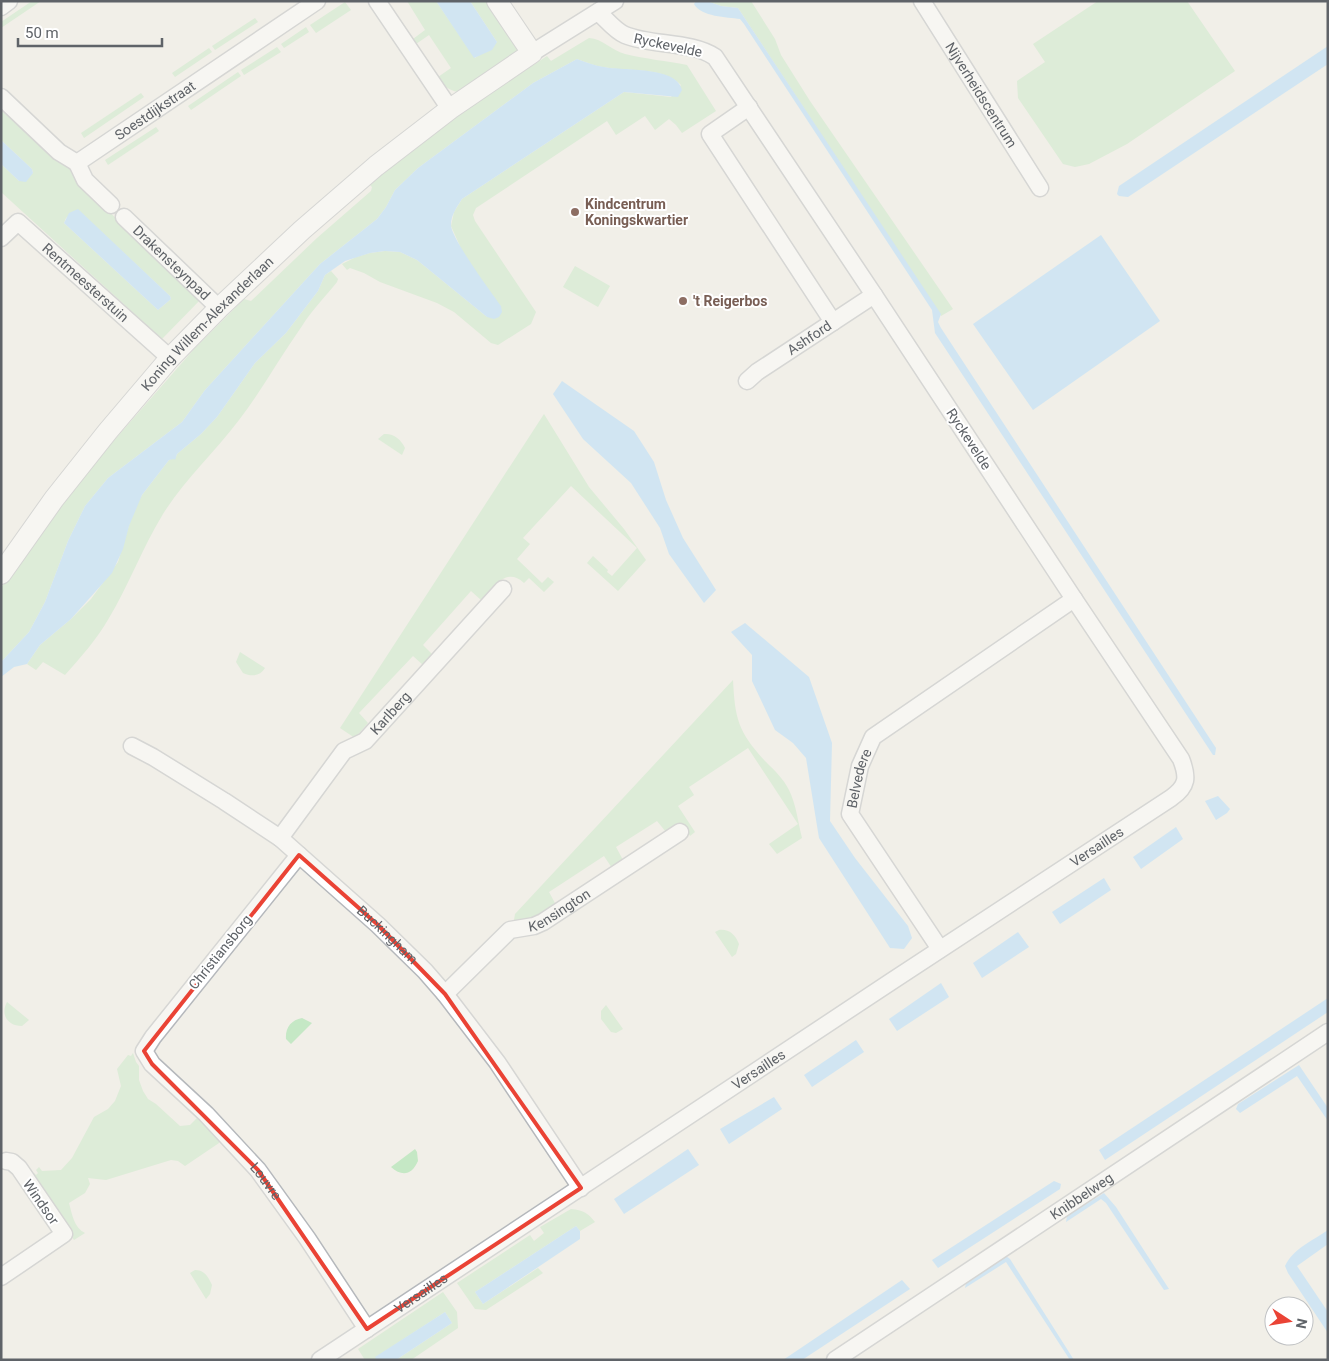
<svg xmlns="http://www.w3.org/2000/svg" width="1329" height="1361" font-family="Roboto,sans-serif">
	<style>
		.green { fill: #c5e8c5; fill-rule: evenodd }
		.water { fill: #aadaff }
		.lines { fill: none; stroke-linecap: round; stroke-linejoin: round }
		.minor-casing { stroke: #b5b8bc; stroke-width: 19 }
		.tertiary-casing { stroke: #b5b8bc; stroke-width: 22 }
		.minor { stroke: #fff; stroke-width: 16 }
		.tertiary { stroke: #fff; stroke-width: 20 }
		.marked { fill: none; stroke: #ea4335; stroke-width: 4; stroke-linejoin: round }
		.education-dot { fill: #8d6e63; stroke: #fff; stroke-width: 2 }
		.labels { text-anchor: middle; stroke-width: 4; stroke-linejoin: round; paint-order: stroke }
		.street-label { font-size: 14px; fill: #5f6368; stroke: #fff }
		.education-label { font-size: 14px; font-weight: bold; fill: #785e54; stroke: #fff; text-anchor: start }
	</style>
	<rect width="100%" height="100%" fill="#f1efe8"/>
	<!-- green -->
	<path class="green" d="M 32,1 L 41,1 L 1,28 L 1,22 Z
		M 407,1 L 436,1 L 475,58 L 497,42 L 470,1 L 487,1 L 519,49 L 506,61 L 458,92 C 448,90 444,86 438,77 L 451,68 L 429,35 L 416,44 L 413,39 L 425,30 Z
		M 707,1 L 751,1 L 775,39 L 781,55 L 810,101 L 953,309 L 941,316 L 738,8 L 721,6 Z
		M 1098,1 L 1187,1 L 1235,71 L 1127,144 L 1089,164 L 1075,167 L 1063,164 L 1018,98 L 1017,81 L 1045,62 L 1033,44 Z
		M 345,2 L 351,10 L 316,33 L 310,25 Z
		M 255,18 L 258,22 L 215,50 L 212,46 Z
		M 306,27 L 309,32 L 284,48 L 281,44 Z
		M 589,38 C 603,39 611,50 625,54 C 645,59 667,61 687,65 L 716,111 L 682,133 L 676,125 L 669,119 L 655,130 L 645,116 L 616,135 L 607,121 L 476,208 L 473,215 L 475,221 L 536,312 L 531,324 L 498,345 L 491,343 L 454,312 L 437,303 L 380,282 L 364,273 L 350,268 L 347,270 L 342,264 L 356,257 L 370,253 L 385,251 L 400,252 L 417,260 L 487,317 L 459,244 L 451,226 L 454,212 L 462,199 L 624,92 L 671,97 L 681,85 C 663,66 627,72 603,67 C 594,66 586,62 577,59 L 533,83 L 418,168 L 395,190 L 386,207 L 377,219 L 320,264 L 205,390 L 182,422 L 108,478 L 85,506 L 68,541 L 45,602 L 29,632 L 1,662 L 1,588 L 60,507 L 103,453 L 195,348 L 244,299 L 251,301 L 317,238 L 371,191 L 372,187 L 369,184 L 462,112 L 547,56 L 551,61 Z
		M 277,47 L 281,52 L 244,75 L 241,70 Z
		M 209,48 L 212,52 L 175,77 L 172,73 Z
		M 238,72 L 241,76 L 191,110 L 188,106 Z
		M 141,93 L 144,97 L 84,138 L 81,133 Z
		M 1,110 L 54,158 L 72,167 L 90,194 L 202,298 L 162,339 L 1,192 L 1,164 L 19,181 L 33,173 L 32,169 L 1,140 ZM 78,210 L 170,296 L 171,299 L 158,310 L 64,223 L 66,218 Z
		M 156,127 L 159,131 L 108,165 L 105,160 Z
		M 575,266 L 610,286 L 598,307 L 563,287 Z
		M 331,271 L 338,279 L 337,282 C 326,296 312,310 302,326 C 280,357 262,390 239,420 C 215,452 184,480 163,514 C 142,548 129,585 109,618 C 97,639 81,657 65,675 L 43,662 L 36,670 L 27,664 L 40,645 L 71,619 L 91,599 L 118,562 L 133,512 L 142,495 L 169,460 L 176,457 L 177,454 L 201,434 L 217,417 L 255,363 L 286,333 L 318,291 L 325,275 Z
		M 544,414 L 589,487 L 624,529 L 646,560 L 618,591 L 587,563 L 593,556 L 608,570 L 607,572 L 612,576 L 637,548 L 571,486 L 523,538 L 530,544 L 517,559 L 542,583 L 548,577 L 554,582 L 544,592 L 529,578 L 524,583 C 506,566 493,588 481,600 L 471,591 L 423,645 L 432,654 L 423,665 L 413,656 L 359,713 L 368,723 L 355,738 L 340,728 Z
		M 384,434 C 393,433 401,439 405,448 L 402,455 L 378,439 Z
		M 240,652 L 265,668 C 260,676 252,677 243,673 L 236,662 Z
		M 733,680 C 735,719 738,731 764,760 C 773,769 783,778 789,790 C 796,804 798,822 802,838 L 777,854 L 769,844 L 798,824 L 748,748 L 689,787 L 694,795 L 678,806 L 695,832 L 690,836 L 687,831 L 666,832 L 657,821 L 616,847 L 623,860 L 612,868 L 604,856 L 549,892 L 556,905 L 533,919 L 514,920 L 515,914 Z
		M 719,930 C 729,929 735,934 739,944 L 736,954 L 732,957 L 715,932 Z
		M 7,1002 L 29,1020 L 22,1026 C 8,1026 0,1015 7,1002 Z
		M 606,1005 L 623,1029 L 616,1033 L 611,1032 L 601,1019 L 601,1011 Z
		M 302,1018 L 312,1023 L 291,1044 L 286,1039 C 285,1028 291,1020 302,1018 Z
		M 133,1053 L 136,1062 L 139,1066 L 139,1080 L 143,1091 L 148,1099 L 156,1104 L 180,1126 L 190,1125 L 198,1117 L 219,1138 L 219,1143 L 185,1166 L 178,1161 L 171,1160 L 106,1180 L 88,1178 L 90,1184 L 85,1193 L 69,1203 C 72,1214 74,1228 85,1233 L 74,1240 L 31,1176 L 34,1173 L 36,1175 L 38,1173 L 36,1170 L 39,1167 L 42,1171 L 61,1170 L 72,1158 L 94,1117 L 108,1109 L 115,1101 L 121,1086 L 117,1069 L 128,1055 L 131,1056 Z
		M 415,1149 L 417,1152 L 418,1161 C 412,1175 402,1177 391,1167 Z
		M 571,1209 C 583,1210 588,1213 595,1222 L 580,1231 L 576,1226 L 475,1292 L 483,1304 L 538,1268 L 543,1273 L 486,1310 L 475,1309 L 457,1283 L 530,1235 L 534,1241 L 544,1233 L 540,1227 Z
		M 195,1270 C 205,1270 208,1277 212,1285 L 210,1294 L 206,1299 L 190,1273 Z
		M 443,1292 L 457,1312 L 458,1328 L 411,1360 L 396,1360 L 452,1323 L 445,1312 L 376,1357 L 377,1360 L 365,1360 L 358,1349 Z"/>
	<!-- water -->
	<path class="water" d="M 436,1 L 470,1 L 497,42 L 492,50 L 474,58 Z
		M 696,1 L 707,1 L 721,6 L 738,8 L 941,314 L 938,322 L 941,328 L 1216,748 L 1215,755 L 1213,755 L 935,333 L 932,310 L 744,24 L 740,19 C 727,17 701,17 694,4 Z
		M 1328,46 L 1328,64 L 1128,197 L 1119,196 L 1117,194 L 1119,186 Z
		M 577,59 C 586,62 595,66 604,67 C 623,71 677,66 682,90 L 678,97 L 624,92 L 462,199 C 457,207 451,215 451,225 C 451,238 491,292 501,306 L 502,312 L 499,317 L 494,319 L 487,317 L 417,260 L 400,252 L 385,251 L 370,253 L 345,261 L 325,275 L 318,291 L 286,333 L 255,363 L 217,417 L 201,434 L 177,454 L 175,460 L 174,459 L 169,460 L 142,495 L 129,526 L 123,549 L 112,573 L 71,619 L 40,645 L 27,664 L 14,667 L 1,677 L 1,662 L 29,632 L 45,602 L 68,541 L 85,506 L 108,478 L 182,422 L 205,390 L 320,264 L 377,219 L 386,207 L 395,190 L 418,168 L 533,83 Z
		M 1,140 L 32,169 L 33,173 L 26,182 L 19,181 L 1,164 Z
		M 78,209 L 170,296 L 171,299 L 158,310 L 64,223 L 69,213 Z
		M 1101,235 L 1160,321 L 1033,410 L 973,324 Z
		M 562,381 L 634,431 L 654,462 L 666,500 L 683,538 L 716,590 L 704,603 L 669,554 L 660,528 L 631,483 L 583,439 L 553,394 Z
		M 745,623 L 809,677 L 832,743 L 830,821 L 855,858 L 908,926 L 912,938 L 904,949 L 890,948 L 819,838 L 806,758 L 793,743 L 775,730 L 752,681 L 752,655 L 731,632 Z
		M 1218,796 L 1230,809 L 1227,813 L 1216,820 L 1205,801 Z
		M 1176,827 L 1183,839 L 1141,869 L 1133,857 Z
		M 1104,878 L 1111,890 L 1060,924 L 1052,912 Z
		M 1018,932 L 1029,947 L 982,978 L 973,963 Z
		M 941,983 L 949,997 L 897,1031 L 889,1019 Z
		M 1328,998 L 1328,1012 L 1105,1160 L 1099,1150 Z
		M 856,1040 L 864,1052 L 812,1087 L 804,1075 Z
		M 1299,1065 L 1328,1108 L 1328,1121 L 1297,1076 L 1240,1113 L 1236,1109 L 1238,1104 Z
		M 774,1097 L 782,1109 L 729,1144 L 720,1129 Z
		M 688,1149 L 699,1165 L 624,1214 L 614,1199 Z
		M 1054,1181 L 1061,1184 L 1060,1189 L 938,1268 L 932,1260 Z
		M 1104,1193 L 1116,1207 L 1169,1289 L 1164,1290 L 1106,1203 L 1101,1199 L 1066,1222 L 1067,1216 Z
		M 576,1226 L 580,1231 L 580,1239 L 483,1304 L 475,1292 Z
		M 1328,1230 L 1328,1244 L 1297,1266 L 1328,1312 L 1328,1333 L 1288,1273 L 1285,1266 C 1293,1249 1312,1241 1328,1230 Z
		M 1006,1256 L 1010,1259 L 1074,1360 L 1070,1360 L 1006,1262 L 965,1288 L 966,1283 Z
		M 902,1280 L 910,1289 L 802,1360 L 783,1360 Z
		M 445,1312 L 452,1323 L 396,1360 L 377,1360 L 375,1357 Z"/>
	<g class="lines">
		<!-- minor casing -->
		<g class="minor-casing">
			<g id="minor">
				<path d="M 377,1 L 450,109"/>
				<path id="s1" d="M 922,1 L 1040,188"/>
				<path d="M 1,7 L 9,1"/>
				<path d="M 532,53 L 615,1"/>
				<path d="M 1,97 L 59,152 L 77,163"/>
				<path d="M 749,107 L 710,134 L 833,322"/>
				<path id="s2" d="M 77,163 L 317,1"/>
				<path d="M 77,163 L 85,180 L 111,205"/>
				<path id="s3" d="M 124,217 L 219,308"/>
				<path id="s4" d="M 1,238 L 18,222 L 170,358"/>
				<path id="s5" d="M 747,381 L 757,372 L 874,295"/>
				<path id="s6" d="M 132,746 L 153,757 L 224,801 L 280,838 L 378,925 L 425,971 L 445,994 L 497,1062 L 581,1188"/>
				<path id="s7" d="M 280,838 L 344,751 L 365,741 L 503,589"/>
				<path id="s8" d="M 299,855 L 153,1037 L 144,1051 L 152,1064 L 206,1114 L 258,1170 L 307,1238 L 367,1329"/>
				<path id="s9" d="M 940,949 L 850,814 L 860,766 L 873,737 L 1074,599"/>
				<path id="s10" d="M 445,994 L 510,930 L 534,926 L 543,922 L 680,832"/>
				<path d="M 1,1277 L 64,1234 L 19,1168 L 12,1162 L 6,1161"/>
				<path id="s11" d="M 320,1360 L 892,981 L 1171,798 C 1188,786 1188,777 1181,759 L 1074,599 L 874,295 L 715,57 C 691,41 652,46 625,35 C 615,31 606,19 598,12"/>
				<path id="s12" d="M 835,1360 L 1328,1032"/>
			</g>
		</g>
		<!-- tertiary casing -->
		<g class="tertiary-casing">
			<g id="tertiary">
				<path id="s13" d="M 1,574 L 54,499 L 108,431 L 170,358 L 219,308 L 302,230 L 376,166 L 450,109 L 532,53 L 497,1"/>
			</g>
		</g>
		<!-- minor -->
		<use href="#minor" class="minor"/>
		<!-- tertiary -->
		<use href="#tertiary" class="tertiary"/>
	</g>
	<!-- marked area -->
	<path d="M0 0H1329V1361H0ZM 299,855 L 378,925 L 445,994 L 581,1188 L 367,1329 L 258,1170 L 152,1064 L 144,1051 Z" fill="#f1efe8" fill-opacity=".55" fill-rule="evenodd"/>
	<path class="marked" d="M 299,855 L 378,925 L 445,994 L 581,1188 L 367,1329 L 258,1170 L 152,1064 L 144,1051 Z"/>
	<!-- markers -->
	<g class="education-dot">
		<circle cx="575" cy="212" r="5"/>
		<circle cx="683" cy="301" r="5"/>
	</g>
	<g class="labels">
		<!-- street labels -->
		<g class="street-label">
			<text transform="translate(668 45) rotate(12)" y="5">Ryckevelde</text>
			<text dy="5" stroke="none"><textPath href="#s1" startOffset="111">Nijverheidscentrum</textPath></text>
			<text dy="5" stroke="none"><textPath href="#s2" startOffset="94">Soestdijkstraat</textPath></text>
			<text dy="5" stroke="none"><textPath href="#s3" startOffset="66">Drakensteynpad</textPath></text>
			<text dy="5" stroke="none"><textPath href="#s4" startOffset="114">Rentmeesterstuin</textPath></text>
			<text dy="5" stroke="none"><textPath href="#s13" startOffset="325">Koning Willem-Alexanderlaan</textPath></text>
			<text dy="5" stroke="none"><textPath href="#s5" startOffset="76">Ashford</textPath></text>
			<text transform="translate(969 439) rotate(57)" y="5">Ryckevelde</text>
			<text dy="5" stroke="none"><textPath href="#s7" startOffset="169">Karlberg</textPath></text>
			<text dy="5" stroke="none"><textPath href="#s9" startOffset="199">Belvedere</textPath></text>
			<text dy="5" stroke="none"><textPath href="#s11" startOffset="931">Versailles</textPath></text>
			<text dy="5" stroke="none"><textPath href="#s10" startOffset="145">Kensington</textPath></text>
			<text dy="5" stroke="none"><textPath href="#s6" startOffset="319">Buckingham</textPath></text>
			<text transform="translate(220 952) rotate(-51)" y="5">Christiansborg</text>
			<text dy="5" stroke="none"><textPath href="#s11" startOffset="526">Versailles</textPath></text>
			<text dy="5" stroke="none"><textPath href="#s8" startOffset="429">Louvre</textPath></text>
			<text dy="5" stroke="none"><textPath href="#s12" startOffset="296">Knibbelweg</textPath></text>
			<text transform="translate(41 1202) rotate(55)" y="5">Windsor</text>
			<text dy="5" stroke="none"><textPath href="#s11" startOffset="121">Versailles</textPath></text>
		</g>
		<!-- education labels -->
		<g class="education-label">
			<text x="585" y="209">Kindcentrum<tspan x="585" dy="16">Koningskwartier</tspan></text>
			<text x="693" y="306">'t Reigerbos</text>
		</g>
	</g>
	<!-- border -->
	<rect width="1329" height="1361" fill="none" stroke="#5f6368" stroke-width="5"/>
	<!-- north arrow -->
	<g transform="translate(1289 1321) rotate(102)"><circle r="24" fill="#ffffff" stroke="#bfc1c3"/>
	<path d="M0-4L9 19L0 12L-9 19Z" fill="#ea4335"/>
	<text y="-8" font-size="14" font-weight="bold" text-anchor="middle" fill="#5f6368">N</text>
	</g>
	<!-- scale -->
	<path d="M18 38v8h144v-8" fill="none" stroke="#5f6368" stroke-width="2.5"/>
	<text x="25" y="38" font-size="15" fill="#5f6368" stroke="#ffffff" stroke-width="4" paint-order="stroke">50 m</text>
</svg>
